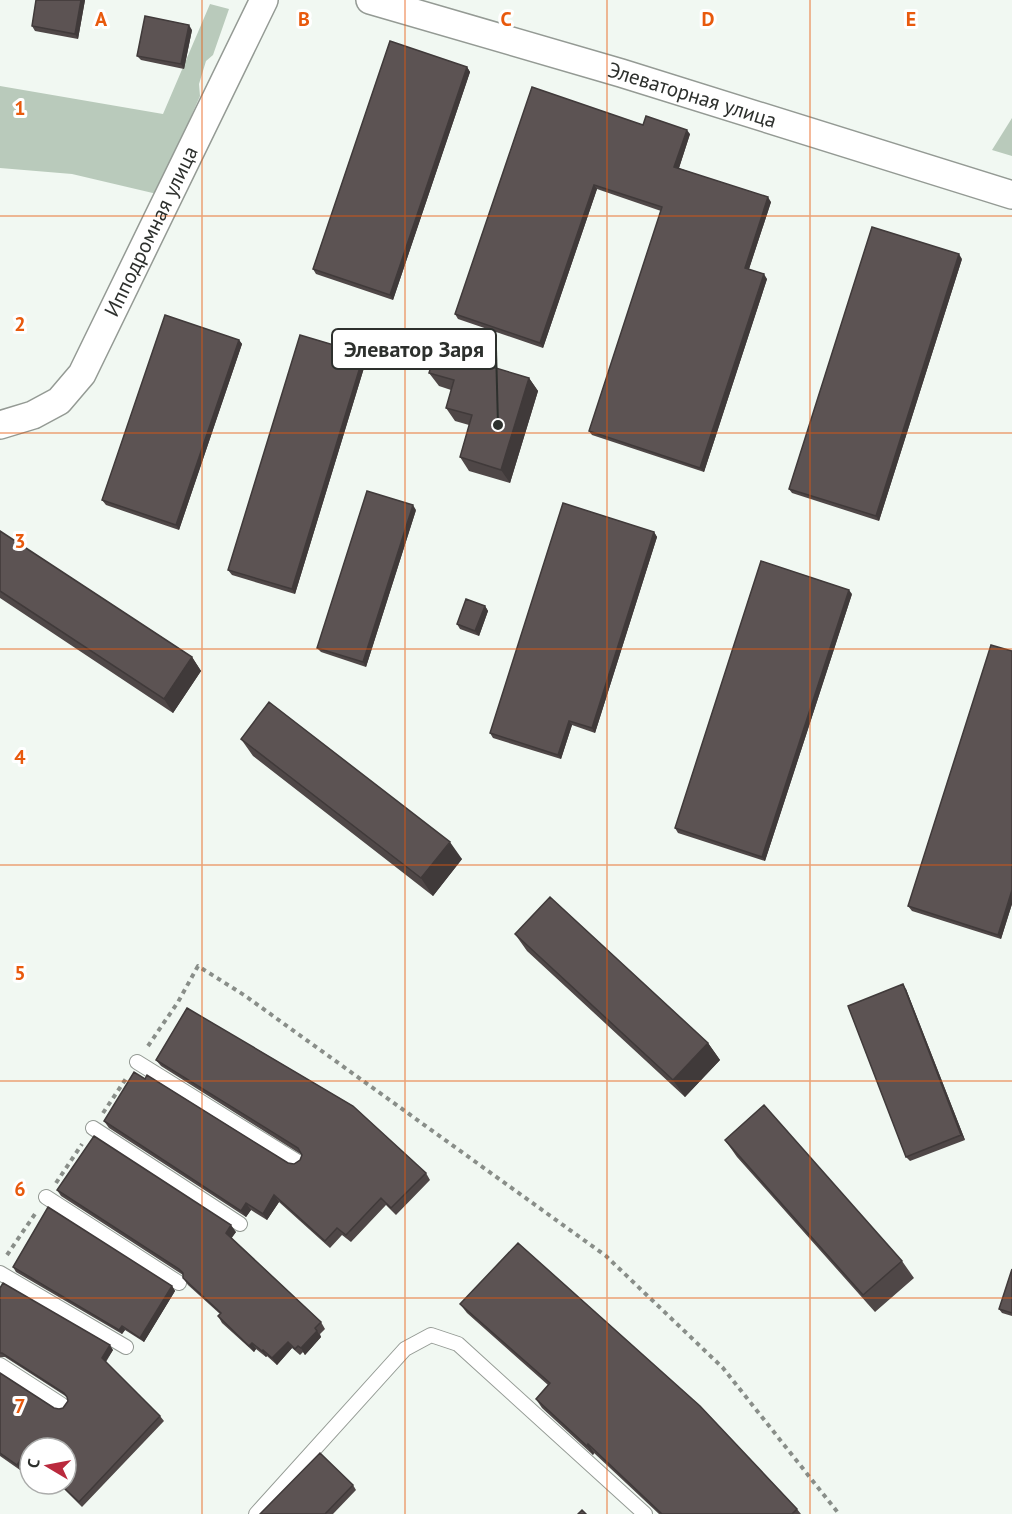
<svg xmlns="http://www.w3.org/2000/svg" width="1012" height="1514" font-family="'PT Sans',sans-serif">
	<style>
		.green { fill: #b9cabb }
		.lines { fill: none; stroke-linecap: round; stroke-linejoin: round }
		.lane-casing { stroke: #949a94; stroke-width: 16 }
		.street-casing { stroke: #949a94; stroke-width: 30 }
		.path { stroke: #898e89; stroke-width: 4; stroke-dasharray: 4.5 4.5; stroke-linecap: butt }
		.lane { stroke: #fff; stroke-width: 14 }
		.street { stroke: #fff; stroke-width: 27 }
		.wall { fill: #4f4747 }
		.shaded-wall { fill: #403a3a }
		.building { fill: #5c5353; stroke: #403a3a; stroke-width: 1.5 }
		.grid { fill: none; stroke: #e8590c; stroke-width: 1.5; stroke-opacity: 0.55 }
		.labels { text-anchor: middle; stroke-width: 6; stroke-linejoin: round; paint-order: stroke }
		.street-label { font-size: 21px; fill: #2d302d; stroke: #fff }
		.grid-label { font-size: 20px; text-anchor: middle; font-weight: bold; fill: #e8590c; stroke: #fff; stroke-width: 6; stroke-linejoin: round; paint-order: stroke }
		.leader { fill: none; stroke: #2d302d; stroke-width: 2 }
		.callout-dot { fill: #2d302d; stroke: #fff; stroke-width: 2 }
		.callout { fill: #fff; stroke: #2d302d; stroke-width: 2 }
		.callout-label { font-size: 22px; text-anchor: middle; font-weight: bold; fill: #2d302d }
	</style>
	<rect width="100%" height="100%" fill="#f1f8f2"/>
	<!-- green -->
	<path class="green" d="M 210,4 L 229,9 L 213,55 L 206,61 L 199,84 L 200,96 L 157,194 L 72,174 L 0,168 L 0,86 L 163,114 Z
		M 1012,118 L 1012,156 L 992,150 Z"/>
	<g class="lines">
		<!-- lane casing -->
		<g class="lane-casing">
			<path id="lane" d="M 137,1062 L 298,1162
				M 93,1128 L 240,1224
				M 46,1197 L 179,1283
				M 0,1273 L 126,1347
				M 0,1365 L 62,1405
				M 256,1514 L 405,1349 L 431,1335 L 458,1344 L 645,1514"/>
		</g>
		<!-- street casing -->
		<g class="street-casing">
			<g id="street">
				<path id="s1" d="M 370,0 L 621,73 L 1012,195"/>
				<path id="s2" d="M 0,425 L 33,415 L 59,401 L 82,374 L 264,0"/>
			</g>
		</g>
		<!-- path -->
		<path class="path" d="M 148,1046 L 178,1002 L 198,966 L 244,995 L 606,1256 L 723,1368 L 839,1514
			M 103,1113 L 127,1077
			M 56,1183 L 82,1144
			M 7,1255 L 37,1211"/>
		<!-- lane -->
		<use href="#lane" class="lane"/>
		<!-- street -->
		<use href="#street" class="street"/>
	</g>
	<!-- wall -->
	<path class="wall" d="M 36,0 L 85,0 L 78,39 L 35,31 L 32,26 Z
		M 192,30 L 184,69 L 141,60 L 137,56 Z
		M 467,67 L 470,72 L 393,300 L 316,274 L 313,269 Z
		M 643,125 L 690,134 L 679,168 L 771,202 L 749,269 L 767,279 L 704,472 L 592,435 L 589,431 L 661,211 L 597,189 L 543,348 L 458,319 L 455,314 Z
		M 962,259 L 879,521 L 792,493 L 789,489 Z
		M 239,340 L 242,344 L 179,530 L 106,505 L 102,500 Z
		M 364,354 L 367,358 L 295,594 L 232,575 L 228,570 Z
		M 429,373 L 529,378 L 538,391 L 510,483 L 469,471 L 460,457 L 469,425 L 455,421 L 446,408 L 451,390 L 439,386 Z
		M 416,510 L 366,667 L 321,652 L 317,648 Z
		M 0,531 L 192,657 L 201,671 L 173,713 L 0,598 Z
		M 654,532 L 657,537 L 595,733 L 572,725 L 561,759 L 493,738 L 490,733 Z
		M 852,594 L 765,861 L 678,833 L 675,828 Z
		M 485,606 L 488,611 L 479,636 L 460,629 L 457,624 Z
		M 1012,651 L 1012,904 L 1001,939 L 912,911 L 908,906 Z
		M 241,739 L 462,859 L 433,896 L 253,756 Z
		M 515,934 L 708,1043 L 720,1060 L 685,1097 L 527,951 Z
		M 906,989 L 965,1140 L 910,1161 L 906,1157 Z
		M 156,1060 L 426,1173 L 430,1180 L 396,1215 L 386,1205 L 351,1242 L 342,1235 L 330,1248 L 279,1202 L 267,1220 L 251,1210 L 246,1217 L 109,1128 L 104,1121 L 294,1164 L 300,1160 L 302,1155 L 161,1066 Z
		M 725,1140 L 902,1261 L 914,1278 L 875,1312 L 737,1157 Z
		M 57,1190 L 236,1232 L 231,1238 L 321,1322 L 325,1329 L 320,1334 L 321,1337 L 305,1355 L 303,1352 L 300,1355 L 292,1348 L 277,1365 L 267,1356 L 266,1357 L 256,1349 L 254,1352 L 222,1323 L 218,1316 L 220,1314 L 188,1285 L 183,1278 L 183,1275 L 61,1196 Z
		M 13,1267 L 172,1286 L 175,1291 L 144,1342 L 125,1330 L 122,1334 L 16,1272 Z
		M 1012,1269 L 1012,1316 L 1002,1313 L 999,1309 Z
		M 0,1288 L 113,1350 L 106,1362 L 160,1416 L 164,1421 L 82,1507 L 59,1484 L 66,1484 L 30,1448 L 30,1457 L 29,1456 L 20,1470 L 0,1456 L 0,1373 L 54,1408 L 59,1409 L 63,1408 L 68,1401 L 67,1397 L 5,1357 L 0,1357 Z
		M 460,1304 L 797,1509 L 801,1514 L 659,1514 L 594,1453 L 593,1455 L 542,1408 L 536,1399 L 548,1385 L 467,1313 Z
		M 353,1485 L 356,1490 L 333,1514 L 260,1514 Z"/>
	<!-- shaded-wall -->
	<path class="shaded-wall" d="M 81,0 L 85,0 L 78,39 L 75,34 Z
		M 189,25 L 192,30 L 184,69 L 181,64 Z
		M 467,67 L 470,72 L 393,300 L 390,295 Z
		M 687,130 L 690,134 L 678,171 L 674,167 Z
		M 594,185 L 597,189 L 543,348 L 540,343 Z
		M 768,197 L 771,202 L 748,272 L 745,268 Z
		M 959,254 L 962,259 L 879,521 L 876,516 Z
		M 764,274 L 767,279 L 704,472 L 700,468 Z
		M 239,340 L 242,344 L 179,530 L 176,525 Z
		M 364,354 L 367,358 L 295,594 L 292,589 Z
		M 529,378 L 538,391 L 510,483 L 501,470 Z
		M 413,505 L 416,510 L 366,667 L 363,662 Z
		M 654,532 L 657,537 L 595,733 L 592,728 Z
		M 849,590 L 852,594 L 765,861 L 762,857 Z
		M 485,606 L 488,611 L 479,636 L 475,631 Z
		M 192,657 L 201,671 L 173,713 L 164,699 Z
		M 569,721 L 572,725 L 561,759 L 558,755 Z
		M 450,842 L 462,859 L 433,896 L 421,878 Z
		M 1012,890 L 1012,904 L 1001,939 L 998,935 Z
		M 903,984 L 906,989 L 965,1140 L 961,1135 Z
		M 708,1043 L 720,1060 L 685,1097 L 673,1080 Z
		M 274,1195 L 279,1202 L 267,1220 L 263,1214 Z
		M 246,1203 L 251,1210 L 246,1217 L 241,1211 Z
		M 231,1225 L 236,1232 L 231,1239 L 226,1233 Z
		M 172,1286 L 175,1291 L 144,1342 L 140,1338 Z
		M 122,1326 L 125,1330 L 122,1334 L 119,1330 Z
		M 317,1331 L 321,1337 L 305,1355 L 301,1348 Z
		M 288,1342 L 292,1348 L 277,1365 L 272,1358 Z
		M 252,1343 L 256,1349 L 254,1352 L 249,1346 Z
		M 110,1345 L 113,1350 L 105,1362 L 102,1358 Z
		M 263,1350 L 267,1356 L 266,1357 L 262,1351 Z
		M 588,1444 L 594,1453 L 593,1455 L 587,1446 Z
		M 26,1452 L 29,1456 L 20,1470 L 17,1465 Z"/>
	<!-- building -->
	<path class="building" d="M 36,0 L 81,0 L 75,34 L 32,26 Z
		M 145,16 L 189,25 L 181,64 L 137,56 Z
		M 390,41 L 467,67 L 390,295 L 313,269 Z
		M 532,87 L 643,125 L 646,116 L 687,130 L 674,167 L 768,197 L 745,268 L 764,274 L 700,468 L 589,431 L 662,207 L 594,185 L 540,343 L 455,314 Z
		M 872,227 L 959,254 L 876,516 L 789,489 Z
		M 165,315 L 239,340 L 176,525 L 102,500 Z
		M 300,335 L 364,354 L 292,589 L 228,570 Z
		M 436,350 L 529,378 L 501,470 L 460,457 L 472,415 L 446,408 L 454,380 L 429,373 Z
		M 367,491 L 413,505 L 363,662 L 317,648 Z
		M 563,503 L 654,532 L 592,728 L 569,721 L 558,755 L 490,733 Z
		M 0,531 L 192,657 L 164,699 L 0,591 Z
		M 761,561 L 849,590 L 762,857 L 675,828 Z
		M 466,599 L 485,606 L 475,631 L 457,624 Z
		M 991,645 L 1012,651 L 1012,890 L 998,935 L 908,906 Z
		M 269,702 L 450,842 L 421,878 L 241,739 Z
		M 550,897 L 708,1043 L 673,1080 L 515,934 Z
		M 903,984 L 961,1135 L 906,1157 L 848,1006 Z
		M 187,1008 L 353,1106 L 426,1173 L 391,1208 L 381,1198 L 346,1235 L 337,1228 L 325,1241 L 274,1195 L 263,1214 L 246,1203 L 241,1211 L 104,1121 L 134,1072 L 145,1079 L 147,1075 L 288,1163 L 294,1164 L 300,1160 L 302,1155 L 298,1148 L 156,1060 Z
		M 764,1105 L 902,1261 L 863,1295 L 725,1140 Z
		M 94,1136 L 231,1225 L 226,1233 L 321,1322 L 315,1328 L 317,1331 L 301,1348 L 298,1346 L 295,1349 L 288,1342 L 272,1358 L 263,1350 L 262,1351 L 252,1343 L 249,1346 L 218,1316 L 221,1313 L 183,1278 L 183,1273 L 179,1269 L 57,1190 Z
		M 48,1207 L 172,1286 L 140,1338 L 122,1326 L 119,1330 L 13,1267 Z
		M 518,1243 L 700,1406 L 797,1509 L 792,1514 L 662,1514 L 588,1444 L 587,1446 L 536,1399 L 550,1383 L 460,1304 Z
		M 1012,1269 L 1012,1313 L 999,1309 Z
		M 3,1283 L 110,1345 L 102,1358 L 160,1416 L 79,1502 L 60,1484 L 66,1484 L 66,1448 L 30,1448 L 30,1455 L 26,1452 L 17,1465 L 0,1453 L 0,1373 L 54,1408 L 59,1409 L 63,1408 L 68,1401 L 67,1397 L 64,1393 L 2,1353 L 0,1353 L 0,1288 Z
		M 320,1453 L 353,1485 L 325,1514 L 260,1514 Z
		M 582,1510 L 586,1514 L 578,1514 Z"/>
	<!-- grid -->
	<path class="grid" d="M 202,0 L 202,1514M 405,0 L 405,1514M 607,0 L 607,1514M 810,0 L 810,1514M 0,216 L 1012,216M 0,433 L 1012,433M 0,649 L 1012,649M 0,865 L 1012,865M 0,1081 L 1012,1081M 0,1298 L 1012,1298"/>
	<g class="labels">
		<!-- street labels -->
		<g class="street-label">
			<text dy="7" stroke="none"><textPath href="#s1" startOffset="336">Элеваторная улица</textPath></text>
			<text dy="7" stroke="none"><textPath href="#s2" startOffset="258">Ипподромная улица</textPath></text>
		</g>
	</g>
	<g class="grid-label">
		<text x="101" y="26">A</text>
		<text x="304" y="26">B</text>
		<text x="506" y="26">C</text>
		<text x="708" y="26">D</text>
		<text x="911" y="26">E</text>
		<text x="20" y="115">1</text>
		<text x="20" y="331">2</text>
		<text x="20" y="548">3</text>
		<text x="20" y="764">4</text>
		<text x="20" y="980">5</text>
		<text x="20" y="1196">6</text>
		<text x="20" y="1413">7</text>
	</g>
	<!-- callouts -->
	<path class="leader" d="M498 425L496 349"/>
	<circle class="callout-dot" cx="498" cy="425" r="6"/>
	<rect class="callout" x="332" y="329" width="164" height="40" rx="6"/>
	<g class="callout-label">
		<text x="414" y="357">Элеватор Заря</text>
	</g>
	<!-- north arrow -->
	<g transform="translate(48 1466) rotate(280)"><circle r="28" fill="#ffffff" stroke="#abacab" stroke-width="1.5"/>
	<path d="M0-4.5L10 22L0 15L-10 22Z" fill="#ba293d"/>
	<text y="-9" font-size="16" font-weight="bold" text-anchor="middle" fill="#2d302d">С</text>
	</g>
</svg>
